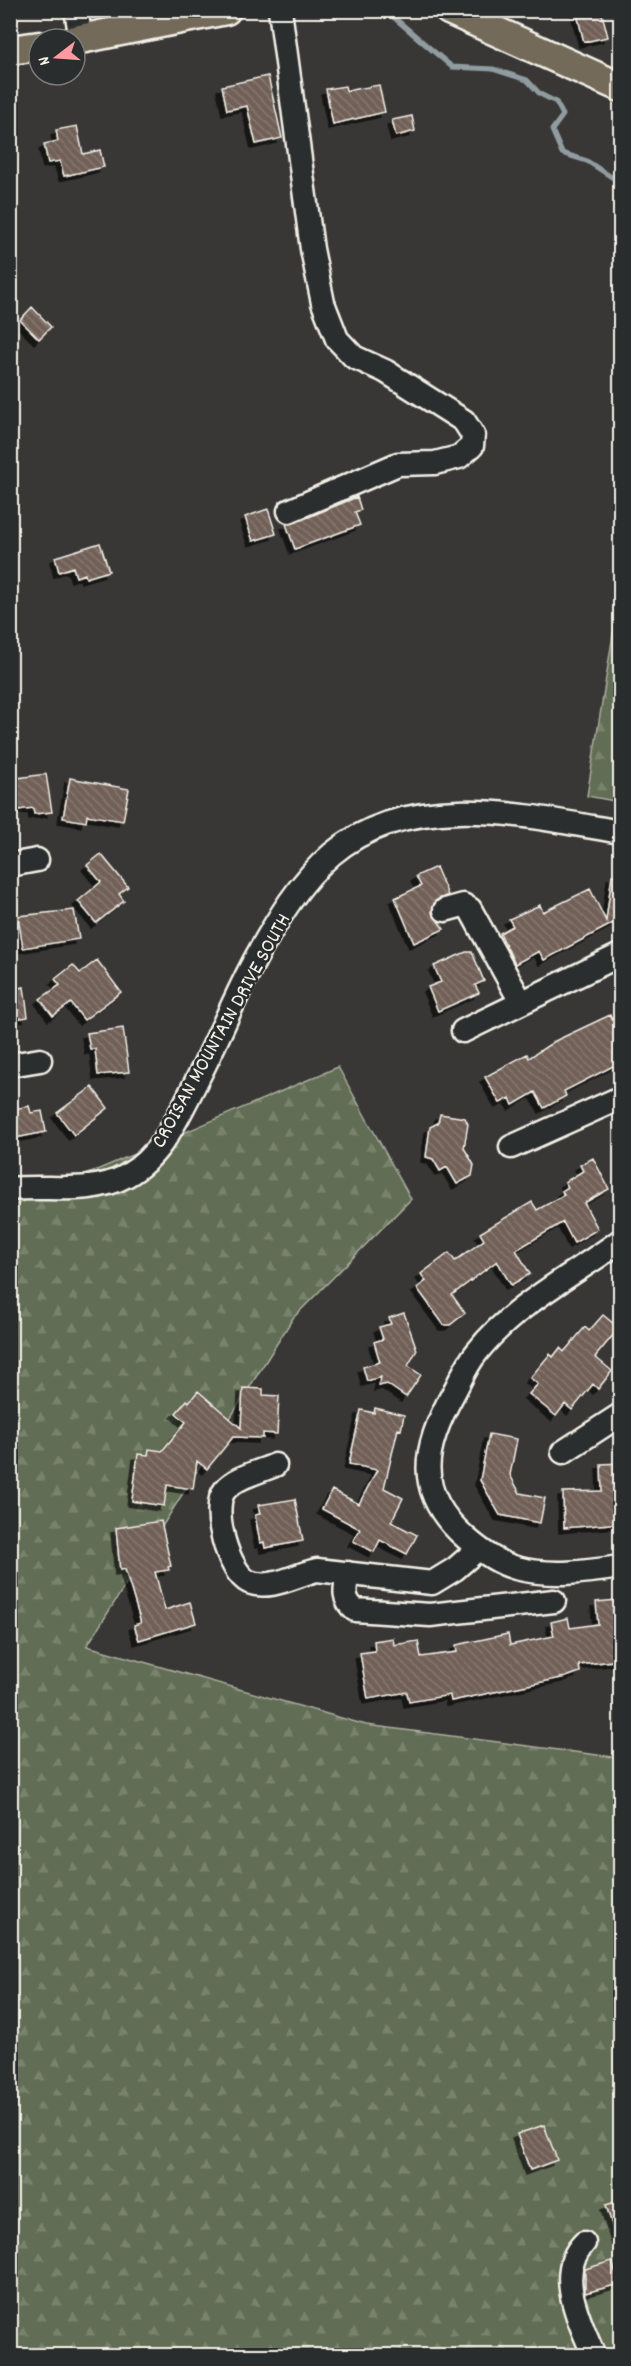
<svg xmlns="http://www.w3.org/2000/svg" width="631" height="2366" font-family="Dekko,sans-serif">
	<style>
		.forest { fill: url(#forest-firs); stroke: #abaf9e; stroke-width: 1.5 }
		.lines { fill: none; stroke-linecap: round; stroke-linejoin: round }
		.stream { stroke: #919ca1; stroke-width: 5 }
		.building { fill: url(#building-back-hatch); stroke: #f4f1e8; stroke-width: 1.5; filter: url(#shadow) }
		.minor-casing { stroke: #f4f1e8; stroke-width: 27 }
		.major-casing { stroke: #f4f1e8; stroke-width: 33 }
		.minor { stroke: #2a2d2e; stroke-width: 22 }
		.major { stroke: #736b5a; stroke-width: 28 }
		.labels { text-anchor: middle; stroke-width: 5; stroke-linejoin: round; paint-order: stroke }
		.street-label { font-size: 21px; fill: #f4f1e8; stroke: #2a2d2e }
	</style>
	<defs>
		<pattern id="forest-firs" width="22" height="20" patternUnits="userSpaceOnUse" patternTransform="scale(1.5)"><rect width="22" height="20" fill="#626d54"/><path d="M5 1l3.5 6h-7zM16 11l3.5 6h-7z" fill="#79826d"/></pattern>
		<pattern id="building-back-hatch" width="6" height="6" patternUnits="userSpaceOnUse" patternTransform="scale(1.5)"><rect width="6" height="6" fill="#716058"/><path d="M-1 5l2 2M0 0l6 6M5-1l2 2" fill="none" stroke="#867770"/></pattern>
		<filter id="shadow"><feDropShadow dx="-5" dy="5" stdDeviation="0" flood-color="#0009"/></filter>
	</defs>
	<rect width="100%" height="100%" fill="#383736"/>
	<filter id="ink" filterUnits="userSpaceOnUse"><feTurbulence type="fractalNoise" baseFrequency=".0167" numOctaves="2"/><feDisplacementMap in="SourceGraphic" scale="12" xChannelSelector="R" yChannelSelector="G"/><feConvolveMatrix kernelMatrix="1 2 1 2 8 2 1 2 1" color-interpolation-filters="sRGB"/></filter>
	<g filter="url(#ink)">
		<!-- forest -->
		<path class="forest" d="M 620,591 L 620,802 L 587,796 Z
			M 338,1067 L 411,1199 L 293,1318 L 87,1646 L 366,1725 L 620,1758 L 620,2355 L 11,2355 L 10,1207 Z"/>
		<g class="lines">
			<!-- stream -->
			<path class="stream" d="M 320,12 L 391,15 L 452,67 L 493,69 L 527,80 L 540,94 L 556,102 L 563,115 L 552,130 L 562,153 L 587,161 L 613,178 L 620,177"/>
		</g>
		<!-- building -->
		<path class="building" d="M 576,10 L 601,10 L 608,37 L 584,42 Z
			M 268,76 L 282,138 L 256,144 L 247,106 L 227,110 L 222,86 Z
			M 379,85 L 385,112 L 333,124 L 326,89 L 345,86 L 346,91 Z
			M 412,116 L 415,131 L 396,136 L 392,120 Z
			M 77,126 L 83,154 L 100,150 L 104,167 L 64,176 L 60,161 L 48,163 L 44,144 L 58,141 L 56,130 Z
			M 32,307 L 51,327 L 39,339 L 20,320 Z
			M 357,497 L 361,510 L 355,512 L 360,525 L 295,549 L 286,524 L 294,523 Z
			M 268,509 L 276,534 L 253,541 L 245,517 Z
			M 100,543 L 109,571 L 86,578 L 85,574 L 76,577 L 73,567 L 59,572 L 55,557 Z
			M 46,774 L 52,812 L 34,814 L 33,808 L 10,811 L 10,779 Z
			M 70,778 L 129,789 L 123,821 L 87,815 L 86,822 L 63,818 Z
			M 101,854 L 128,887 L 119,894 L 124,901 L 96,923 L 78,901 L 101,882 L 87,865 Z
			M 436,867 L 448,895 L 435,901 L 432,913 L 444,929 L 414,943 L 395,898 L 421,886 L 416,876 Z
			M 612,875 L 621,875 L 621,919 L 544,960 L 539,951 L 515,964 L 500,933 L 513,926 L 509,919 L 540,905 L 543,912 L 590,889 L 606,921 Z
			M 74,910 L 79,939 L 23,948 L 18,916 Z
			M 466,952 L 472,952 L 484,981 L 475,985 L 479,993 L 438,1011 L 428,987 L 441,982 L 434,966 Z
			M 97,960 L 121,992 L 84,1020 L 71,1003 L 53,1016 L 40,999 L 60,985 L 55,979 L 73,965 L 80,973 Z
			M 24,987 L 28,1017 L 10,1020 L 10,990 Z
			M 610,1015 L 621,1038 L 621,1062 L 564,1091 L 566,1096 L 544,1108 L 535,1092 L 513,1105 L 510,1098 L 500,1103 L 485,1077 L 527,1054 L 529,1058 L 555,1041 Z
			M 123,1028 L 129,1072 L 98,1075 L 95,1049 L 90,1049 L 87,1033 Z
			M 92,1087 L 108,1108 L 74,1135 L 57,1113 Z
			M 29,1106 L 31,1113 L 42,1111 L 46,1132 L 10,1139 L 10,1110 Z
			M 440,1114 L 465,1118 L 468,1124 L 464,1148 L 474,1165 L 472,1176 L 457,1184 L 447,1167 L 440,1171 L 433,1159 L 426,1157 L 430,1127 L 438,1123 Z
			M 593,1158 L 609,1189 L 584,1203 L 598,1229 L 574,1243 L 563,1222 L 516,1250 L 530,1274 L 511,1285 L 497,1261 L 452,1295 L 465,1313 L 450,1325 L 444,1325 L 417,1288 L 426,1281 L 421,1274 L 449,1253 L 455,1261 L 484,1240 L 480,1233 L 532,1202 L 537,1210 L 564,1195 L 562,1191 L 568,1187 L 565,1182 L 583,1171 L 580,1165 Z
			M 404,1313 L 417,1350 L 408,1366 L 421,1375 L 406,1397 L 387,1384 L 379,1386 L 381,1377 L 367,1381 L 363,1367 L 380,1362 L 374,1342 L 383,1339 L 379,1327 L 391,1324 L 389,1318 Z
			M 603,1315 L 619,1328 L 595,1357 L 612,1371 L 598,1389 L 593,1384 L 572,1410 L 565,1404 L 556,1416 L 529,1394 L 538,1384 L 530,1378 L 550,1354 L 553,1357 L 560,1348 L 564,1352 L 585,1327 L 589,1331 Z
			M 243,1388 L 263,1389 L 263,1395 L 279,1396 L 277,1434 L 263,1433 L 263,1438 L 233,1437 L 207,1469 L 197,1461 L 193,1489 L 167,1485 L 164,1506 L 132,1501 L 138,1454 L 148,1455 L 149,1449 L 162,1451 L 186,1422 L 176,1413 L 187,1400 L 189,1402 L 198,1391 L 241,1428 Z
			M 375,1408 L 404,1415 L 401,1430 L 398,1429 L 384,1488 L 403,1498 L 391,1522 L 417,1535 L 407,1554 L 380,1540 L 374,1552 L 353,1541 L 360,1529 L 322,1509 L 332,1490 L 359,1504 L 377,1470 L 349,1464 L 361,1410 L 374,1413 Z
			M 489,1434 L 517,1439 L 510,1475 L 520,1493 L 545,1498 L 540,1523 L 500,1515 L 480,1480 Z
			M 621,1463 L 621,1523 L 564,1528 L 563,1492 L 602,1491 L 601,1464 Z
			M 295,1499 L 303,1541 L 265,1548 L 264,1542 L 260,1543 L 255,1515 L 260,1514 L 258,1505 Z
			M 161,1521 L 171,1566 L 168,1567 L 169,1570 L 155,1572 L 165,1610 L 190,1602 L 196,1623 L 139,1640 L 134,1625 L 141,1623 L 125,1569 L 120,1570 L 116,1528 Z
			M 617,1600 L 621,1660 L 579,1665 L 580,1672 L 566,1677 L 451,1701 L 450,1695 L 409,1702 L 407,1692 L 368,1699 L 360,1653 L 375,1651 L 374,1641 L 393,1638 L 394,1645 L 418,1641 L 421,1657 L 457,1652 L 456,1645 L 508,1634 L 510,1645 L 554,1636 L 551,1622 L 568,1618 L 570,1628 L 598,1624 L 596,1602 Z
			M 544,2125 L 557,2160 L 530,2170 L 517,2134 Z
			M 621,2200 L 621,2242 L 618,2243 L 606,2205 Z
			M 612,2261 L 619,2284 L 585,2293 L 585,2269 Z"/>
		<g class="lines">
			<!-- minor casing -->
			<g class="minor-casing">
				<path id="minor" d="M 76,10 L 81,39
					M 280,10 L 312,249 L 323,303 L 337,339 L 354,357 L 385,371 L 464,421 L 473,435 L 472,446 L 459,457 L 435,463 L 398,464 L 289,511
					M 10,865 L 37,860
					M 445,910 L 463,905 L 470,909 L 521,1002
					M 463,1031 L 620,955
					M 10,1065 L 40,1060
					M 511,1147 L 620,1098
					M 10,1189 C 48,1185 92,1195 126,1176 C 164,1155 181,1110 200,1074 C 220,1035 236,994 257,956 C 277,920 300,881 332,854 C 411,787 529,816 620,832
					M 620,1241 C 572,1276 514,1305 477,1352 C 467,1364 461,1379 454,1392 C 423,1447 413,1492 466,1538 C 481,1551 497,1563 516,1568 C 550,1577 587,1572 620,1567
					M 563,1452 L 620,1415
					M 275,1465 C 259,1472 236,1477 225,1490 C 210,1508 228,1572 249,1582 C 271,1591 297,1574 317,1570 L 432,1583 L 455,1569 L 478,1549
					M 348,1573 C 345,1588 342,1599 355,1610 L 430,1615 L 554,1601
					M 584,2243 C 554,2273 580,2322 594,2356"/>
			</g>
			<!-- major casing -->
			<g class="major-casing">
				<path id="major" d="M 449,10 L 620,87
					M 75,40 L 226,10
					M 10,50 L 39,46"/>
			</g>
			<!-- minor -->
			<use href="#minor" class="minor"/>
			<!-- major -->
			<use href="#major" class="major"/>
		</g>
	</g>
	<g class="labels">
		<!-- street labels -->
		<g class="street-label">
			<text transform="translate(220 1030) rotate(-61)" y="7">CROISAN MOUNTAIN DRIVE SOUTH</text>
		</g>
	</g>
	<!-- margin -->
	<rect width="631" height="2366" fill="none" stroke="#2a2d2e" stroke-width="36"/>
	<rect x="18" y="18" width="595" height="2330" fill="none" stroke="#f4f1e8" stroke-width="2" filter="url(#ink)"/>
	<!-- north arrow -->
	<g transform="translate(57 57) rotate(253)"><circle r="28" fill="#2a2d2e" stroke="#7b7b78" stroke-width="1.5"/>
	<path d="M0-4.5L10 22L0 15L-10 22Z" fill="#ff9aa2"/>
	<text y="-9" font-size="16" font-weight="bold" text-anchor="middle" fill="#f4f1e8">N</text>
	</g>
</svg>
